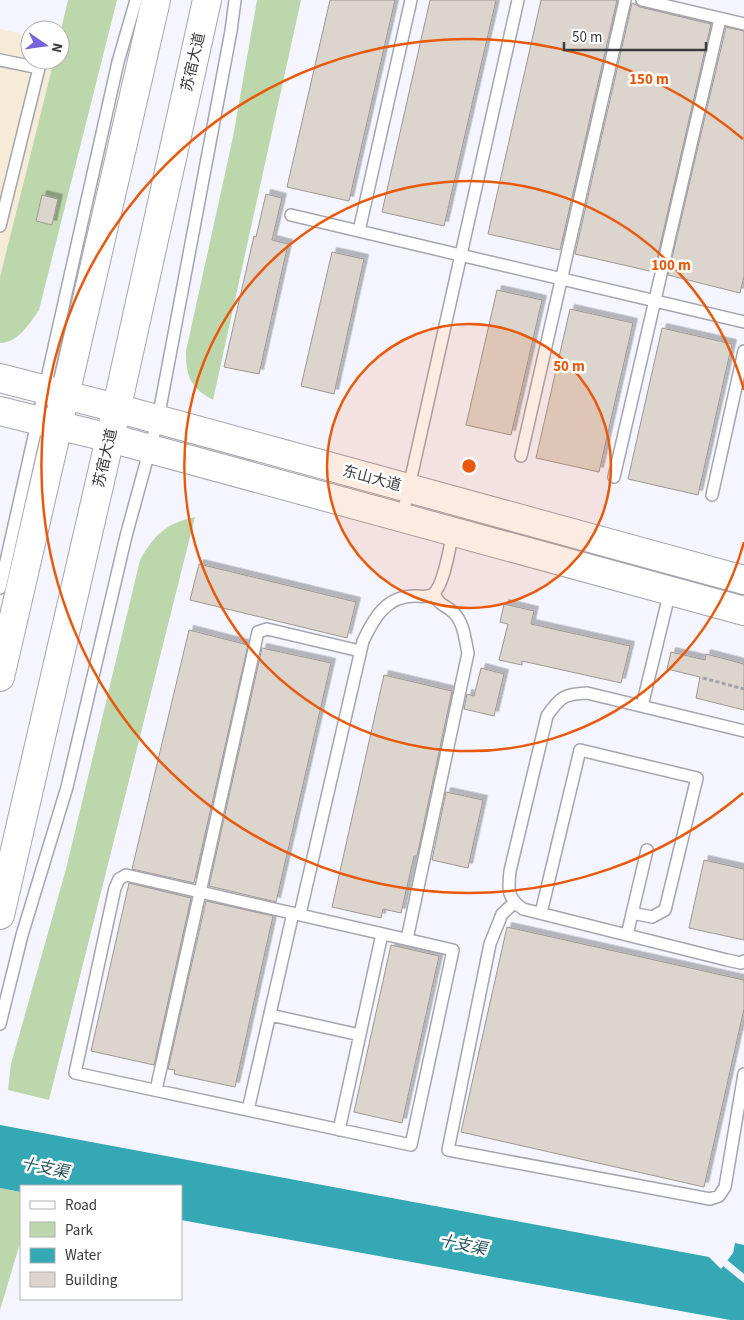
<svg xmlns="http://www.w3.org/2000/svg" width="744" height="1320" font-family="'Source Sans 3','Noto Sans SC',sans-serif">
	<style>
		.commercial { fill: #f6ebd6 }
		.green { fill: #bcd7ab }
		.water { fill: #35a8b5 }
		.pier { fill: #f5f5ff }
		.building { fill: #dcd5cd; stroke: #9e9890; filter: url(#shadow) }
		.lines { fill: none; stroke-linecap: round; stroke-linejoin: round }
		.lane-casing { stroke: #a5a5ae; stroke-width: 14 }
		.secondary-casing { stroke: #a5a5ae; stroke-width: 30 }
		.primary-casing { stroke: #a5a5ae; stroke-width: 30 }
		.path { stroke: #a2a2a9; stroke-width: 3; stroke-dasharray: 4 2.5; stroke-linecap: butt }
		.lane { stroke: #fff; stroke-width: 11 }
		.secondary { stroke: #fff; stroke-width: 28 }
		.primary { stroke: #fff; stroke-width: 28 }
		.ring { fill: none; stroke: #e8590c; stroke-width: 2.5 }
		.labels { text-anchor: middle; stroke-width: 5; stroke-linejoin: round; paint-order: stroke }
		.street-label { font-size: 15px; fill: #3b3b3f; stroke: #fff }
		.water-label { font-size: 16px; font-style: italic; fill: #25555b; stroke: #fff }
		.centre { fill: #e8590c; stroke: #fff; stroke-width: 2.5 }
		.ring-label { font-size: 15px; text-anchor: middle; font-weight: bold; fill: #e8590c; stroke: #fff; stroke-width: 5; stroke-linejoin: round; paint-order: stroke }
	</style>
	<defs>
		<filter id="shadow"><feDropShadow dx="4.5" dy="-4.5" stdDeviation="0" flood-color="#0004"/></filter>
	</defs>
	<rect width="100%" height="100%" fill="#f5f5ff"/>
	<!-- commercial -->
	<path class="commercial" d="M 0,29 L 30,36 L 30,60 L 54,60 L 0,277 Z"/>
	<!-- green -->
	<path class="green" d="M 68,0 L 117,0 L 39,310 C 30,323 18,343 0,343 L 0,277 L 54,60 L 60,60 L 60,34 Z
		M 257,0 L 301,0 L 213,400 C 190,387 186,377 186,351 L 233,137 Z
		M 195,517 L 49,1100 L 8,1090 L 11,1064 L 66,869 L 140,560 C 155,534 165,524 195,517 Z
		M 0,1188 L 21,1192 L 21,1240 L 0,1310 Z"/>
	<!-- water -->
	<path class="water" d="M 0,1125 L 709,1257 L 721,1269 L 733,1253 L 735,1243 L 744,1245 L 744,1320 L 730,1320 L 181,1220 L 181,1186 L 21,1186 L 21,1192 L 0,1188 Z"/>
	<!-- pier -->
	<path class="pier" d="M 727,1260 L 744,1274 L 744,1283 L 723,1266 Z"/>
	<!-- building -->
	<path class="building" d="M 330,0 L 395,0 L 349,201 L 287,187 Z
		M 430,0 L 496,0 L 444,226 L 382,212 Z
		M 541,0 L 617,0 L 560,250 L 488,234 Z
		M 632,3 L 640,7 L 711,24 L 654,272 L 575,254 Z
		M 726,27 L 744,31 L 744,276 L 740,293 L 668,275 Z
		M 266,194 L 282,198 L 272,240 L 288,244 L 259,374 L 224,367 L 254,236 L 256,237 Z
		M 42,195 L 58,199 L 52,225 L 36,221 Z
		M 332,252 L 364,259 L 334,394 L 301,386 Z
		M 497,290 L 542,300 L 511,435 L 466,425 Z
		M 570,309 L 633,323 L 599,472 L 536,458 Z
		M 662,328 L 732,344 L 698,495 L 628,479 Z
		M 199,564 L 356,602 L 347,638 L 190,600 Z
		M 504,604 L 534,611 L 531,624 L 630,646 L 621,683 L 522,661 L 522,665 L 499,660 L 508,624 L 500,622 Z
		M 189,630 L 248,645 L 194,883 L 132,869 Z
		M 262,648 L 331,663 L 276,902 L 209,886 Z
		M 671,652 L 705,660 L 706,654 L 744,664 L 744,710 L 696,698 L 700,677 L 667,669 Z
		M 481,668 L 504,674 L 494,716 L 464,709 L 467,694 L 474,696 Z
		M 384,675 L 452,691 L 417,856 L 414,856 L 401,913 L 383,909 L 381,918 L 332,907 Z
		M 446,792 L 483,800 L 468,868 L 432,860 Z
		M 704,860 L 744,869 L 744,940 L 689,928 Z
		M 129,883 L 191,898 L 154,1065 L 91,1051 Z
		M 206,901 L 273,916 L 235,1087 L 174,1074 L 175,1070 L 168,1069 Z
		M 507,927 L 744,980 L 744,1009 L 704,1187 L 461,1132 Z
		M 391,945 L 439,956 L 402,1123 L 354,1112 Z"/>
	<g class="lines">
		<!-- lane casing -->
		<g class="lane-casing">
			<path id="lane" d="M 642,0 L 744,24
				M 0,60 L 39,68 L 0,226
				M 291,215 L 744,322
				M 359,231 L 411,0
				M 521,456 L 625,0
				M 614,477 L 720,19
				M 712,495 L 744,351
				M 402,518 L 518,0
				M 0,588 L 118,62 L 136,0
				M 642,706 L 670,591
				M 744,731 L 587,693 C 564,694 560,697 547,716 L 510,871 C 508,889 507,898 523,909 L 727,960 L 741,963 L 744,961
				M 126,875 L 453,950 L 411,1145 L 75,1073 L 115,888 L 119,879 Z
				M 514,903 L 502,914 L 490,944 L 448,1150 L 710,1199 L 719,1196 L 725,1187 L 744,1074
				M 541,913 L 580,750 L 697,778 L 665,910 L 652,917 L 632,913
				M 300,914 L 363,641 C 374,618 386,596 415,596 C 421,596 427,598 433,594 C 444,586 450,545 453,532
				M 627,935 L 647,850
				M 407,939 L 468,653 C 465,640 464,622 453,612 C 443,603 442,608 434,594
				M 270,1015 L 360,1035
				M 0,1024 L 22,935 L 67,787 L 126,536 L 158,419 L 231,31 L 235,0
				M 156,1090 L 258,632 L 267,629 L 360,651
				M 248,1110 L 293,913
				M 339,1130 L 382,934"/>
		</g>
		<!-- secondary casing -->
		<g class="secondary-casing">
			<path id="secondary" d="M 0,378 L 116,408 L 744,580
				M 0,411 L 110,438 L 744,611"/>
		</g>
		<!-- primary casing -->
		<g class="primary-casing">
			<path id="primary" d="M 0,677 L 156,0
				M 0,915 L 110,438 L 207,0"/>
		</g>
		<!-- path -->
		<path class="path" d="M 703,678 L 744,689"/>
		<!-- lane -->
		<use href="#lane" class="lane"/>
		<!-- secondary -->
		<use href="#secondary" class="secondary"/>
		<!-- primary -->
		<use href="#primary" class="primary"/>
	</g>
	<!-- distance rings -->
	<circle cx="469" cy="466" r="142" fill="#e8590c" fill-opacity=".12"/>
	<g class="ring">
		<circle cx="469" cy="466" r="142"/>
		<path d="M744 542A285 285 0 1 1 744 390"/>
		<path d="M743 793A427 427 0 1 1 743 139"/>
	</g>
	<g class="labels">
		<!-- street labels -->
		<g class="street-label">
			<text transform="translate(193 62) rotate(-77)" y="5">苏宿大道</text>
			<text transform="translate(105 458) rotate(-77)" y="5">苏宿大道</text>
			<text transform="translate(372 478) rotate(15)" y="5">东山大道</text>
		</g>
		<!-- water labels -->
		<g class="water-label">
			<text transform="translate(45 1167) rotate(11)" y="6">十支渠</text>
			<text transform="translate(463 1244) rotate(11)" y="6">十支渠</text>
		</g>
	</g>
	<circle cx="469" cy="466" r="8" class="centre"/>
	<g class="ring-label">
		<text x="649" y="84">150 m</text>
		<text x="671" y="270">100 m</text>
		<text x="569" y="371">50 m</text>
	</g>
	<!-- legend -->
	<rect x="20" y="1185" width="162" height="115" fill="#ffffff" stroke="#b1b1b2"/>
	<rect x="30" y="1201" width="25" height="8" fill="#ffffff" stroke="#b1b1b2"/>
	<text x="65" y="1210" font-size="15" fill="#3b3b3f">Road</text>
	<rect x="30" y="1222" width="25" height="15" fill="#bcd7ab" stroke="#b1b1b2"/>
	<text x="65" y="1235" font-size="15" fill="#3b3b3f">Park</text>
	<rect x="30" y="1248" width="25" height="15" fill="#35a8b5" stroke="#b1b1b2"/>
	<text x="65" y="1260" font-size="15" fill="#3b3b3f">Water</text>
	<rect x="30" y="1272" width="25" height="15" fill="#dcd5cd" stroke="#b1b1b2"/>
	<text x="65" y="1285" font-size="15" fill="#3b3b3f">Building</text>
	<!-- north arrow -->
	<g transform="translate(45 45) rotate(103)"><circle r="24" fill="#ffffff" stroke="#b1b1b2"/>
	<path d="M0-4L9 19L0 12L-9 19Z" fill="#7663dd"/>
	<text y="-8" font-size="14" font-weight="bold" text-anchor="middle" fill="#3b3b3f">N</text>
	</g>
	<!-- scale -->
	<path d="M564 42v8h142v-8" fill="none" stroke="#3b3b3f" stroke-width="2.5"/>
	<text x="572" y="42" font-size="15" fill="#3b3b3f" stroke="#ffffff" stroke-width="4" paint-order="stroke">50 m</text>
</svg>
